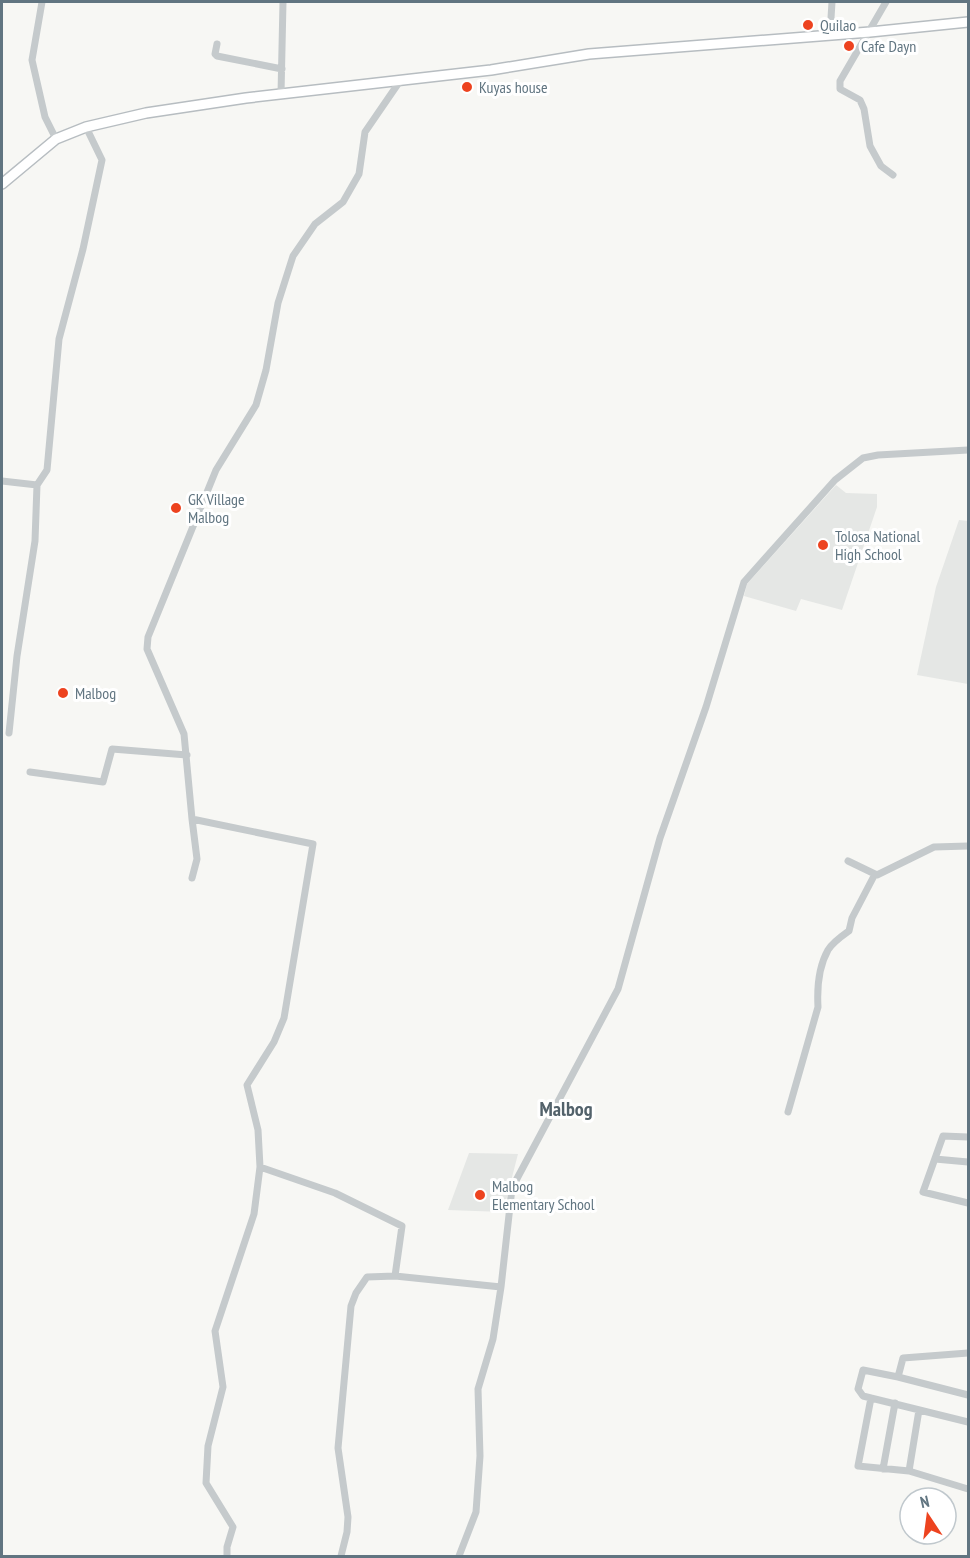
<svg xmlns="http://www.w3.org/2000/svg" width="970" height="1558" font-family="'PT Sans Narrow',sans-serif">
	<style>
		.built { fill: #e5e7e5 }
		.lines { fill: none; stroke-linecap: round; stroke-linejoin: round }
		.secondary-casing { stroke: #b7bdc1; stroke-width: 12 }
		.street { stroke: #c5cacc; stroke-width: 7 }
		.secondary { stroke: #fff; stroke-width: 9 }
		.poi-dot { fill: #ed431f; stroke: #fff; stroke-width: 2 }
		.labels { text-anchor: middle; stroke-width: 6; stroke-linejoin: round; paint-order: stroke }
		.poi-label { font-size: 16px; fill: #617581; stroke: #fff; text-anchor: start }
		.quarter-label { font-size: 20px; font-weight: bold; fill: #53626b; stroke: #fff }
	</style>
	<rect width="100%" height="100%" fill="#f7f7f4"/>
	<!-- built -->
	<path class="built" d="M 836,485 L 846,493 L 877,494 L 877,507 L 842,610 L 801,599 L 796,611 L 744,596 L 747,584 Z
		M 959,520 L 968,521 L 968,684 L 917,675 L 936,587 Z
		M 469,1153 L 518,1154 L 503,1212 L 448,1210 Z"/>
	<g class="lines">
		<!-- secondary casing -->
		<g class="secondary-casing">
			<path id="secondary" d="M 2,184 L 56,139 L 86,127 L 146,113 L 246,98 L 491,70 L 589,54 L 870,32 L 968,22"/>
		</g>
		<!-- street -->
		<path class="street" d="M 42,2 L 32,60 L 45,117 L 56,139
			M 886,2 L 840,81 L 840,89 L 860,100 L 864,109 L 870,146 L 881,166 L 893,175
			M 830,34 L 832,2
			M 217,44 L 215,54 L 217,56 L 282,69
			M 281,94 L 283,2
			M 2,481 L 37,485 L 35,541 L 17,656 L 9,733
			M 37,485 L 47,470 L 59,339 L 83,249 L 102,160 L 86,127
			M 30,772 L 103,782 L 112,749 L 187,755
			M 848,861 L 877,875 L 934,847 L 968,846
			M 192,878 L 197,859 L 192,819
			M 788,1112 L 818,1007 C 817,989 819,966 828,950 C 833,942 842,936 849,931 L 852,918 L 875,874
			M 968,1137 L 943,1136 L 923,1192 L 968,1203
			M 935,1159 L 968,1162
			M 395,1276 L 402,1226 L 335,1193 L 260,1167 L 258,1130 L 247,1085 L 274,1042 L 284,1018 L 313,844 L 192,819 L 184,734 L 147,649 L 148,637 L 216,470 L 256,405 L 266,370 L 278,303 L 293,256 L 315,224 L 343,202 L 359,174 L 365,132 L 400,81
			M 968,1353 L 903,1358 L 898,1377 L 968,1395
			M 871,1398 L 863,1396 L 858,1389 L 863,1370 L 898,1377
			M 968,1422 L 871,1398 L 858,1466 L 909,1471 L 968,1489
			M 883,1469 L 895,1403
			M 909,1471 L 919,1410
			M 227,1556 L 227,1547 L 233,1527 L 206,1483 L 208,1446 L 223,1387 L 215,1331 L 254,1214 L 260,1167
			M 341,1556 L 347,1532 L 348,1517 L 338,1448 L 351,1306 L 356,1293 L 367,1277 L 395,1276 L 501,1287
			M 459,1556 L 476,1512 L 480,1456 L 478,1389 L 493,1339 L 501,1287 L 512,1188 L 618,989 L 660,838 L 706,707 L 744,582 L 835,480 L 863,458 L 878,455 L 968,450"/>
		<!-- secondary -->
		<use href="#secondary" class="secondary"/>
	</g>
	<!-- markers -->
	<g class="poi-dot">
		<circle cx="808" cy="25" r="6"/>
		<circle cx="849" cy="46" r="6"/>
		<circle cx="467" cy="87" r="6"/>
		<circle cx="176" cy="508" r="6"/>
		<circle cx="823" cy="545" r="6"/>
		<circle cx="63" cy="693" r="6"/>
		<circle cx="480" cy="1195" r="6"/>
	</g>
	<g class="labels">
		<!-- poi labels -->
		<g class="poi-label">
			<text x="820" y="31">Quilao</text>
			<text x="861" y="52">Cafe Dayn</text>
			<text x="479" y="93">Kuyas house</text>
			<text x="188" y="505">GK Village<tspan x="188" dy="18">Malbog</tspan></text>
			<text x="835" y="542">Tolosa National<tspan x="835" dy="18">High School</tspan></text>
			<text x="75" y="699">Malbog</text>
			<text x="492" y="1192">Malbog<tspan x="492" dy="18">Elementary School</tspan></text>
		</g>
		<!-- quarter labels -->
		<g class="quarter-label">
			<text x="566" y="1116">Malbog</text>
		</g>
	</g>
	<!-- border -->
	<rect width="970" height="1558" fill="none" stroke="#617581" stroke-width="6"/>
	<!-- north arrow -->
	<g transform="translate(928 1516) rotate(347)"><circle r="28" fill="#ffffff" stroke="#c0c8cd" stroke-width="1.5"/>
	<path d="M0-4.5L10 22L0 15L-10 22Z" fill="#ed431f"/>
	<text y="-9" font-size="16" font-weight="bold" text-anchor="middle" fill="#617581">N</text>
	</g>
</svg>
